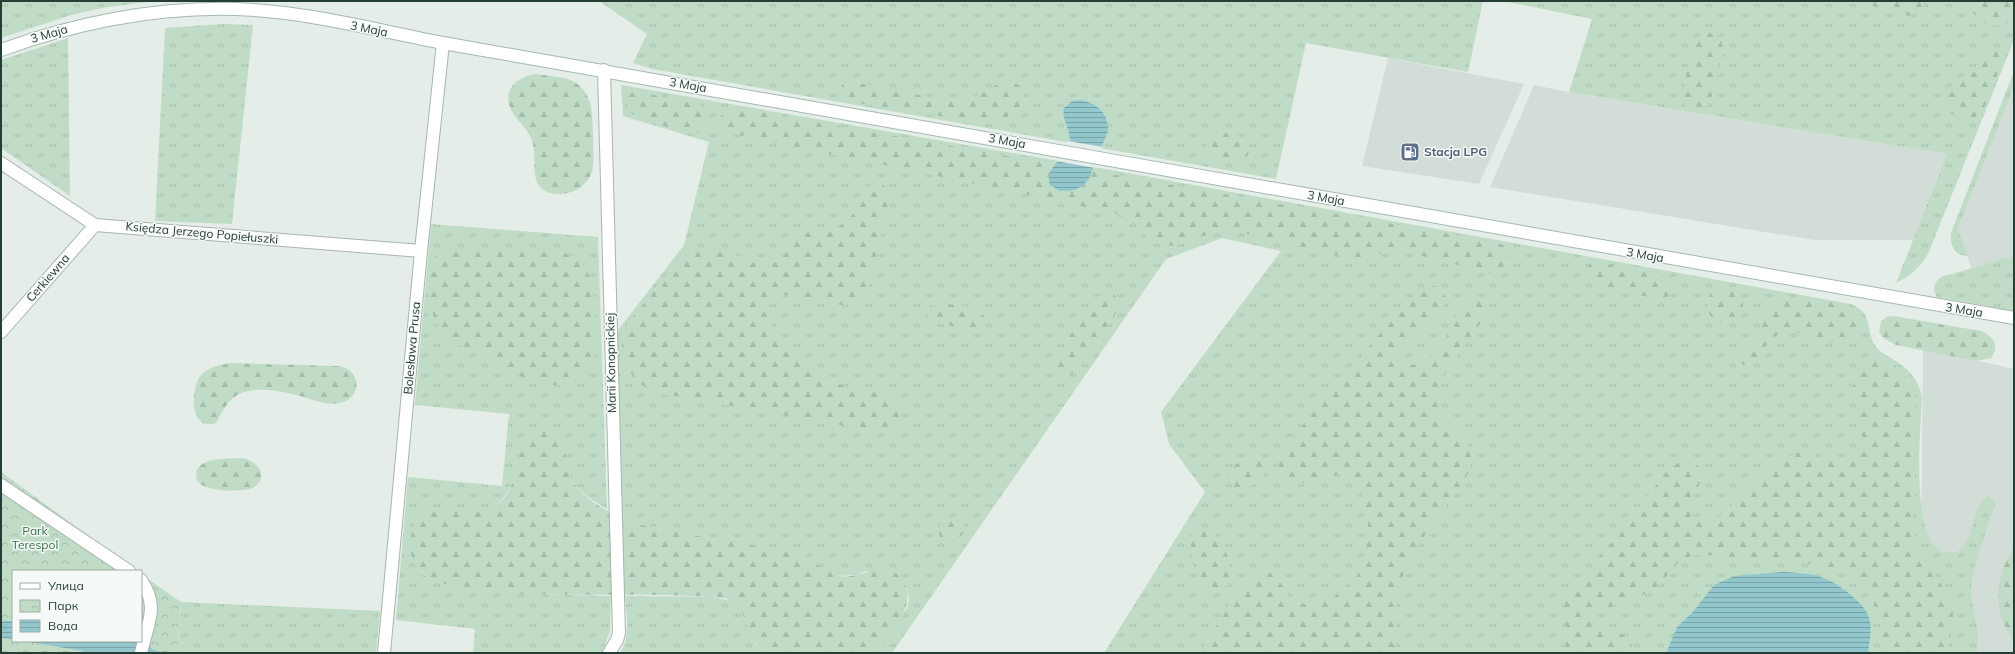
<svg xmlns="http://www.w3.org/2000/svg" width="2015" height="654" font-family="Mulish,sans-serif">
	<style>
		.built { fill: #d3ddd8 }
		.grass { fill: url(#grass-tufts) }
		.forest { fill: url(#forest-firs) }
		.park { fill: url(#park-crowns) }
		.water { fill: url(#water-rules) }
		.pier { fill: #e5ede9 }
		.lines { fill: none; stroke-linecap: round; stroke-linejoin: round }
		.street-casing { stroke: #a8b5af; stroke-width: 14 }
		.secondary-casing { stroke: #a4b8b0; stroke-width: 14 }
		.street { stroke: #fff; stroke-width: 12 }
		.secondary { stroke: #fff; stroke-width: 12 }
		.labels { text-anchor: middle; stroke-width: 3; stroke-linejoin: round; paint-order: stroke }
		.street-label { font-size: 12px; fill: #263d35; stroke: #f5f9f7 }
		.service-label { font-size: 12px; font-weight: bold; fill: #4e5e75; stroke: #f5f9f7; text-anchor: start }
		.park-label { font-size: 12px; fill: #337147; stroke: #f5f9f7 }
	</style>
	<defs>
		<pattern id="grass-tufts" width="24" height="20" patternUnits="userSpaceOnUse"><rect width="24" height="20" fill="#c0dcc6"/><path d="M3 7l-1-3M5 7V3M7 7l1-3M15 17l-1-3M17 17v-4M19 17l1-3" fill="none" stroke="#a5beab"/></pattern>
		<pattern id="forest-firs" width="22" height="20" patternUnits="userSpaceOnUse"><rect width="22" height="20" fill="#c0dcc6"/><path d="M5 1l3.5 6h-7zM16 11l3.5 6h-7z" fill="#a5beab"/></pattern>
		<pattern id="park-crowns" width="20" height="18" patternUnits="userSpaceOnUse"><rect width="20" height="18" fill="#c0dcc6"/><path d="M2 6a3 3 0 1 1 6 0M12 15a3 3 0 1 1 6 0" fill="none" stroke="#a5beab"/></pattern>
		<pattern id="water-rules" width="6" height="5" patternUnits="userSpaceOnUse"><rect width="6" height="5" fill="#92c7cd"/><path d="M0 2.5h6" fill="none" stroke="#77a3a7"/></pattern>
	</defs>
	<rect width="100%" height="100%" fill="#e5ede9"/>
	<!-- built -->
	<path class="built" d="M 1388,58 L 1524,84 L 1479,184 L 1362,166 Z
		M 1534,85 L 1569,92 L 1947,154 L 1913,240 L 1814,240 L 1490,187 Z
		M 2014,87 L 2014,300 L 1980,294 L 1958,229 Z
		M 1923,348 L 2014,369 L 2014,653 L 1920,653 Z"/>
	<!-- grass -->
	<path class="grass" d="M 1,1 L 155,1 L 102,8 L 71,15 L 1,38 Z
		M 599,1 L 1483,1 L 1468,72 L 1306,43 L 1276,179 L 652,69 L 633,63 L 647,34 Z
		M 1503,1 L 2014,1 L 2014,40 L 1928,254 C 1919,268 1910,276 1896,283 L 1947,154 L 1569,92 L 1592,19 Z
		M 222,24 L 253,25 L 232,224 L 155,221 L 165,28 Z
		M 68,38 L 70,196 L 1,148 L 1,60 Z
		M 2014,71 L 2014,87 L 1958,229 L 1968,256 C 1954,256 1950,245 1951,233 Z
		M 621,85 L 1122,172 L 1851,304 C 1876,315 1864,331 1876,347 C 1880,352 1886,355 1891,358 C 1908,368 1918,378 1922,397 C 1921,428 1909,540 1944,552 C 1948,553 1953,553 1956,552 C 1978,542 1969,505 1989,496 L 1996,501 L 1976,562 L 1972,580 L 1971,595 L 1978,633 L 1977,653 L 1104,653 L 1205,492 L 1169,444 L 1161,412 L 1281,251 L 1222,238 L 1166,259 L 892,653 L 876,653 L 907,608 L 909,599 L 906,586 L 867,571 L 854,575 L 841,576 L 829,572 L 802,556 L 636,524 L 620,517 L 615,334 L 684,245 L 709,142 L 623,116 Z
		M 431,224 L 598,237 L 607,509 C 585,496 569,486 565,459 L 525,441 C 516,469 511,514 471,512 C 462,511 452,508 443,507 L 417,568 L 424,575 L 435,580 L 533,594 L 611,596 L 610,631 L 602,653 L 473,653 L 475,629 L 396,620 L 408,477 L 502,486 L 509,414 L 415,405 Z
		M 2014,256 L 2014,311 L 1937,297 C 1932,289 1934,282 1941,277 Z
		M 625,596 L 711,597 L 734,601 L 742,611 L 755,644 L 766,653 L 620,653 C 631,636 627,615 625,596 Z
		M 181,602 L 380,611 L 376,653 L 177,653 Z"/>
	<!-- forest -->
	<path class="forest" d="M 1856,1 L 1922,1 L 1924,7 L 1921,12 L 1909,16 Z
		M 1967,1 L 2014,1 C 2014,5 2015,10 2014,13 C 2013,17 2010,21 2007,23 C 1991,33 1971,16 1967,1 Z
		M 1708,33 L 1716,34 L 1721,40 L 1723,47 C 1718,69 1717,96 1702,112 L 1694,113 L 1686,109 C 1681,94 1688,48 1700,37 C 1702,35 1705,34 1708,33 Z
		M 1988,47 L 1995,47 L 2001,54 L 2002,62 C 1996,76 1989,105 1978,115 C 1966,126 1939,112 1945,95 C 1950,82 1967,79 1976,70 C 1982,62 1978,52 1988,47 Z
		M 535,74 C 547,76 569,76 579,85 C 583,89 588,96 590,102 C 593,113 595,162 592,172 C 590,178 586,183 581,187 C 575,192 563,195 556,194 C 525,191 539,160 532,140 C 528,130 520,123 514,115 C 500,94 513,78 535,74 Z
		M 1005,81 C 1026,82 1031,99 1014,112 C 1006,119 996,122 985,123 L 850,102 L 840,99 L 838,92 L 843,84 L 854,82 L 960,103 C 977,99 988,87 1005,81 Z
		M 639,92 L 701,105 L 709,116 C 708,123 705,131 697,133 C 687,135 650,121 639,118 C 629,113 626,108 628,97 L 632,93 Z
		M 737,108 L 1490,241 C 1494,242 1499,243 1503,245 C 1520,256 1504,270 1489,273 L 1415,254 L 1396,251 L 1381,253 L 1365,258 L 1346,257 L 1235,231 L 1216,232 L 1174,246 L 1159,244 L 1148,238 L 1131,220 L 1115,213 L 725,132 L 719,122 L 720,117 L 729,109 Z
		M 1225,133 C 1237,134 1246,136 1250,149 C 1246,172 1201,163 1206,140 L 1215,134 Z
		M 878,183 C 886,186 889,190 889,199 L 868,290 C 865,294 861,299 857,301 C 831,316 789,282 773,301 C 770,305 766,312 768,317 C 774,340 828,381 850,388 C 862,392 877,390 888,397 C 899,403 903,413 903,425 L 895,432 L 885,433 L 664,394 C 659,392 652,391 647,388 C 626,376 616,350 626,328 C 633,314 646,302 655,289 C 666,276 677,257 694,251 C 730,237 748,274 774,263 C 788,258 791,240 804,234 C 819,226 834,234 849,219 C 860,208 860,187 878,183 Z
		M 454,247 L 550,250 C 563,252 579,256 586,269 C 596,286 600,352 590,369 C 575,393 536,386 516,373 C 506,367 499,358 489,353 C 476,348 460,349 449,340 C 432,326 418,278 433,259 C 439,252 446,250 454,247 Z
		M 1592,262 L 1601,262 L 1660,274 C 1668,279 1672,282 1672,292 L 1667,297 L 1660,299 L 1599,287 C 1587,282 1578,273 1592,262 Z
		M 1435,286 L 1441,289 L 1446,297 C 1445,307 1440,313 1433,321 C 1422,331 1385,348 1404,366 C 1432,364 1444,344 1454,321 C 1457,314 1459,306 1465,301 C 1469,298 1474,297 1479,296 L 1485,301 L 1488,306 L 1487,314 L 1440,381 C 1423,428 1474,424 1471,463 C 1471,474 1460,485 1454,494 C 1438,518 1417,542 1406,569 C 1400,582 1396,599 1396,613 C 1396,629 1399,637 1392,652 L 1198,653 C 1217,634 1232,585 1254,575 C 1259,573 1268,572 1273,574 C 1282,580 1284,593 1292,599 C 1310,612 1341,597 1353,582 C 1371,560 1375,498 1352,479 C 1332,463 1302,498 1284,475 C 1281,472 1279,468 1279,464 C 1279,444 1392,321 1412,298 L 1426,287 Z
		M1707 305a18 18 0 1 1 36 0a18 18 0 1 1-36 0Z
		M 1104,293 C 1112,293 1115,294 1119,301 L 1116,313 L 1078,369 C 1062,385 1053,373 1058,354 L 1090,305 L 1096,298 Z
		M 1790,297 C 1805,299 1839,300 1849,310 C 1852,313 1854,319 1855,324 C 1856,330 1854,336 1849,340 C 1830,352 1801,326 1781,333 C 1767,338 1763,354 1752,364 L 1743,365 L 1740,362 L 1740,358 C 1744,350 1751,346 1756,339 C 1770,319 1758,301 1790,297 Z
		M 934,304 C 948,303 996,305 983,329 L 971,331 L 935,322 L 930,320 L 926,312 L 927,308 Z
		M 1894,316 L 1981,331 C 1994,337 2000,345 1991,358 L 1976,361 L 1896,345 L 1883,338 L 1879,332 L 1881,321 L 1887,317 Z
		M 1877,359 C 1901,361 1912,383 1917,404 L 1913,525 L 1915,544 L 1945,590 L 1953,606 L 1953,624 L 1947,653 L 1881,653 C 1881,642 1883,631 1881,620 C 1879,612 1875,605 1871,598 C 1848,557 1798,564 1758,561 C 1739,560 1711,552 1692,556 C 1673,560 1669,579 1654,589 C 1637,600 1616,603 1598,612 C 1592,621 1593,631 1606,633 C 1610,634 1614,632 1619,633 C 1625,634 1628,637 1632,641 L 1631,653 L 1563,653 C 1572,635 1561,620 1565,602 L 1667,471 C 1676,464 1687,455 1696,464 C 1700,468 1702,473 1701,478 C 1700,491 1681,506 1694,518 C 1701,524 1708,523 1716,519 L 1777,464 L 1795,453 L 1805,452 C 1813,453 1818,458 1825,460 C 1832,462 1839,459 1846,456 C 1892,438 1821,379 1877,359 Z
		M 230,363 L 340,366 C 362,371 361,397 343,402 C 330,406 319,402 307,398 C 286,392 251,383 233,398 C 225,405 221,414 216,423 C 189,432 190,390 201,375 C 208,367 220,365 230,363 Z
		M 542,426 C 572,430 560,466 576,486 C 590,504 615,515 636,524 C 673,531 709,538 746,544 C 764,548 785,550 802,556 C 815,561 826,572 840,576 C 859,580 883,558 900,577 C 921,601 892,634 876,653 L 766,653 C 762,650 757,646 754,642 C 743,625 748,606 725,598 C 655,592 583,597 513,593 C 485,591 450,591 425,575 C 412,567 409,552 411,538 C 412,526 420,514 431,509 C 451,501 470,518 493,507 C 525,491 510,435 542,426 Z
		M 242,458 C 257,460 270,476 254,487 C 245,493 201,492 197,480 C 190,456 229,459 242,458 Z
		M 1249,458 L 1261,461 C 1272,478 1251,489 1236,488 L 1230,483 L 1228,474 C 1233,465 1239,461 1249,458 Z
		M 951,519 L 963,522 L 966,529 C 961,540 950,542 940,537 L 938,528 L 941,524 Z
		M 1206,528 C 1222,534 1237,569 1227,585 C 1225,588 1222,591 1218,592 C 1213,594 1207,593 1203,589 C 1197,583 1187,542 1192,534 C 1196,530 1201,529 1206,528 Z
		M 2014,547 L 2014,640 C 1991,613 1995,575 2014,547 Z"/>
	<!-- park -->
	<path class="park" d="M 1,472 L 137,571 L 13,571 L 13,641 L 141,641 L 141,574 L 181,602 L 177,653 L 1,653 Z"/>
	<!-- water -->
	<path class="water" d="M 1080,100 C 1097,103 1109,113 1108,131 L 1089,179 L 1083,185 L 1075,190 L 1067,191 L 1060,191 L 1050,185 C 1044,169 1063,160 1069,145 C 1073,132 1061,121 1064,108 L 1072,101 Z
		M 1782,572 C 1813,573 1830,576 1853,597 C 1861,604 1868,611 1870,622 C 1872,632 1869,643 1868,653 L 1666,653 L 1677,627 L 1693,612 L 1714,585 L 1734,576 Z
		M 1,621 L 13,621 L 13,639 L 1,638 Z
		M 24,641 L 141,641 L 154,650 L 165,653 L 94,653 Z"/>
	<!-- pier -->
	<path class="pier" d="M 1068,141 L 1103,147 L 1095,168 L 1056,161 L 1062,155 Z"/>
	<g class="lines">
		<!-- street casing -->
		<g class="street-casing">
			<path id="street" d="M 604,70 L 619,633 L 617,640 L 609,653
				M 1,163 L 95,225 L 421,251
				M 1,332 L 95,225
				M 1,485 L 129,571
				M 141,653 C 147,624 160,607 141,580
				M 384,653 L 421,251 L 443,43"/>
		</g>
		<!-- secondary casing -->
		<g class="secondary-casing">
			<path id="secondary" d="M 1,50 C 76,23 155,7 235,9 C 305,11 375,30 443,43 C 967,132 1490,231 2014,318"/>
		</g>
		<!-- street -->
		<use href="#street" class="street"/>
		<!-- secondary -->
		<use href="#secondary" class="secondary"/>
	</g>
	<!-- icons -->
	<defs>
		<g id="fuel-square" transform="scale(1)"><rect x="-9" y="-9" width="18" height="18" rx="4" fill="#5c6f8a" stroke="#f5f9f7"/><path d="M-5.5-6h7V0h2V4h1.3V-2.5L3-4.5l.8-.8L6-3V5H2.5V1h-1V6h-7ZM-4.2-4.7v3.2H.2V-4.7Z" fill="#fff"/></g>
	</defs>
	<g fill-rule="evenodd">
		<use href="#fuel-square" x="1410" y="152"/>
	</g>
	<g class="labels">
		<!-- street labels -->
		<g class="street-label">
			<text transform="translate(369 29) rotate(11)" y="4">3 Maja</text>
			<text transform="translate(49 34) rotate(-16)" y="4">3 Maja</text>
			<text transform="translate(688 85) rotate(10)" y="4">3 Maja</text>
			<text transform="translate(1007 141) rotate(10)" y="4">3 Maja</text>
			<text transform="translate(1326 198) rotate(10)" y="4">3 Maja</text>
			<text transform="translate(202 233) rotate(5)" y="4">Księdza Jerzego Popiełuszki</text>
			<text transform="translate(1645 255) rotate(10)" y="4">3 Maja</text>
			<text transform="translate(48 278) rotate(-49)" y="4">Cerkiewna</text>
			<text transform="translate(1964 310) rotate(9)" y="4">3 Maja</text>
			<text transform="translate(412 348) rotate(-85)" y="4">Bolesława Prusa</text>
			<text transform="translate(611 363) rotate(-91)" y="4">Marii Konopnickiej</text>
		</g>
		<!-- service labels -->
		<g class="service-label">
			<text x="1424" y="156">Stacja LPG</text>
		</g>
		<!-- park labels -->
		<g class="park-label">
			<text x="35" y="535">Park<tspan x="35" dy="14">Terespol</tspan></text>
		</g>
	</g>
	<!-- border -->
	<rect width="2015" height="654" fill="none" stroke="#263d35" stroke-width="4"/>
	<!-- legend -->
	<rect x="12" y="570" width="130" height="72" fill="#f5f9f7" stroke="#a2aea9"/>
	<rect x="20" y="583" width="20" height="6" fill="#ffffff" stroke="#a2aea9"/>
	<text x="48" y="590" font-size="12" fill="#263d35">Улица</text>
	<rect x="20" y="600" width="20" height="12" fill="url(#park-crowns)" stroke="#a2aea9"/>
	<text x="48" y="610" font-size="12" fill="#263d35">Парк</text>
	<rect x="20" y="620" width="20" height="12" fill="url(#water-rules)" stroke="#a2aea9"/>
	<text x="48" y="630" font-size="12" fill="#263d35">Вода</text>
</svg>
